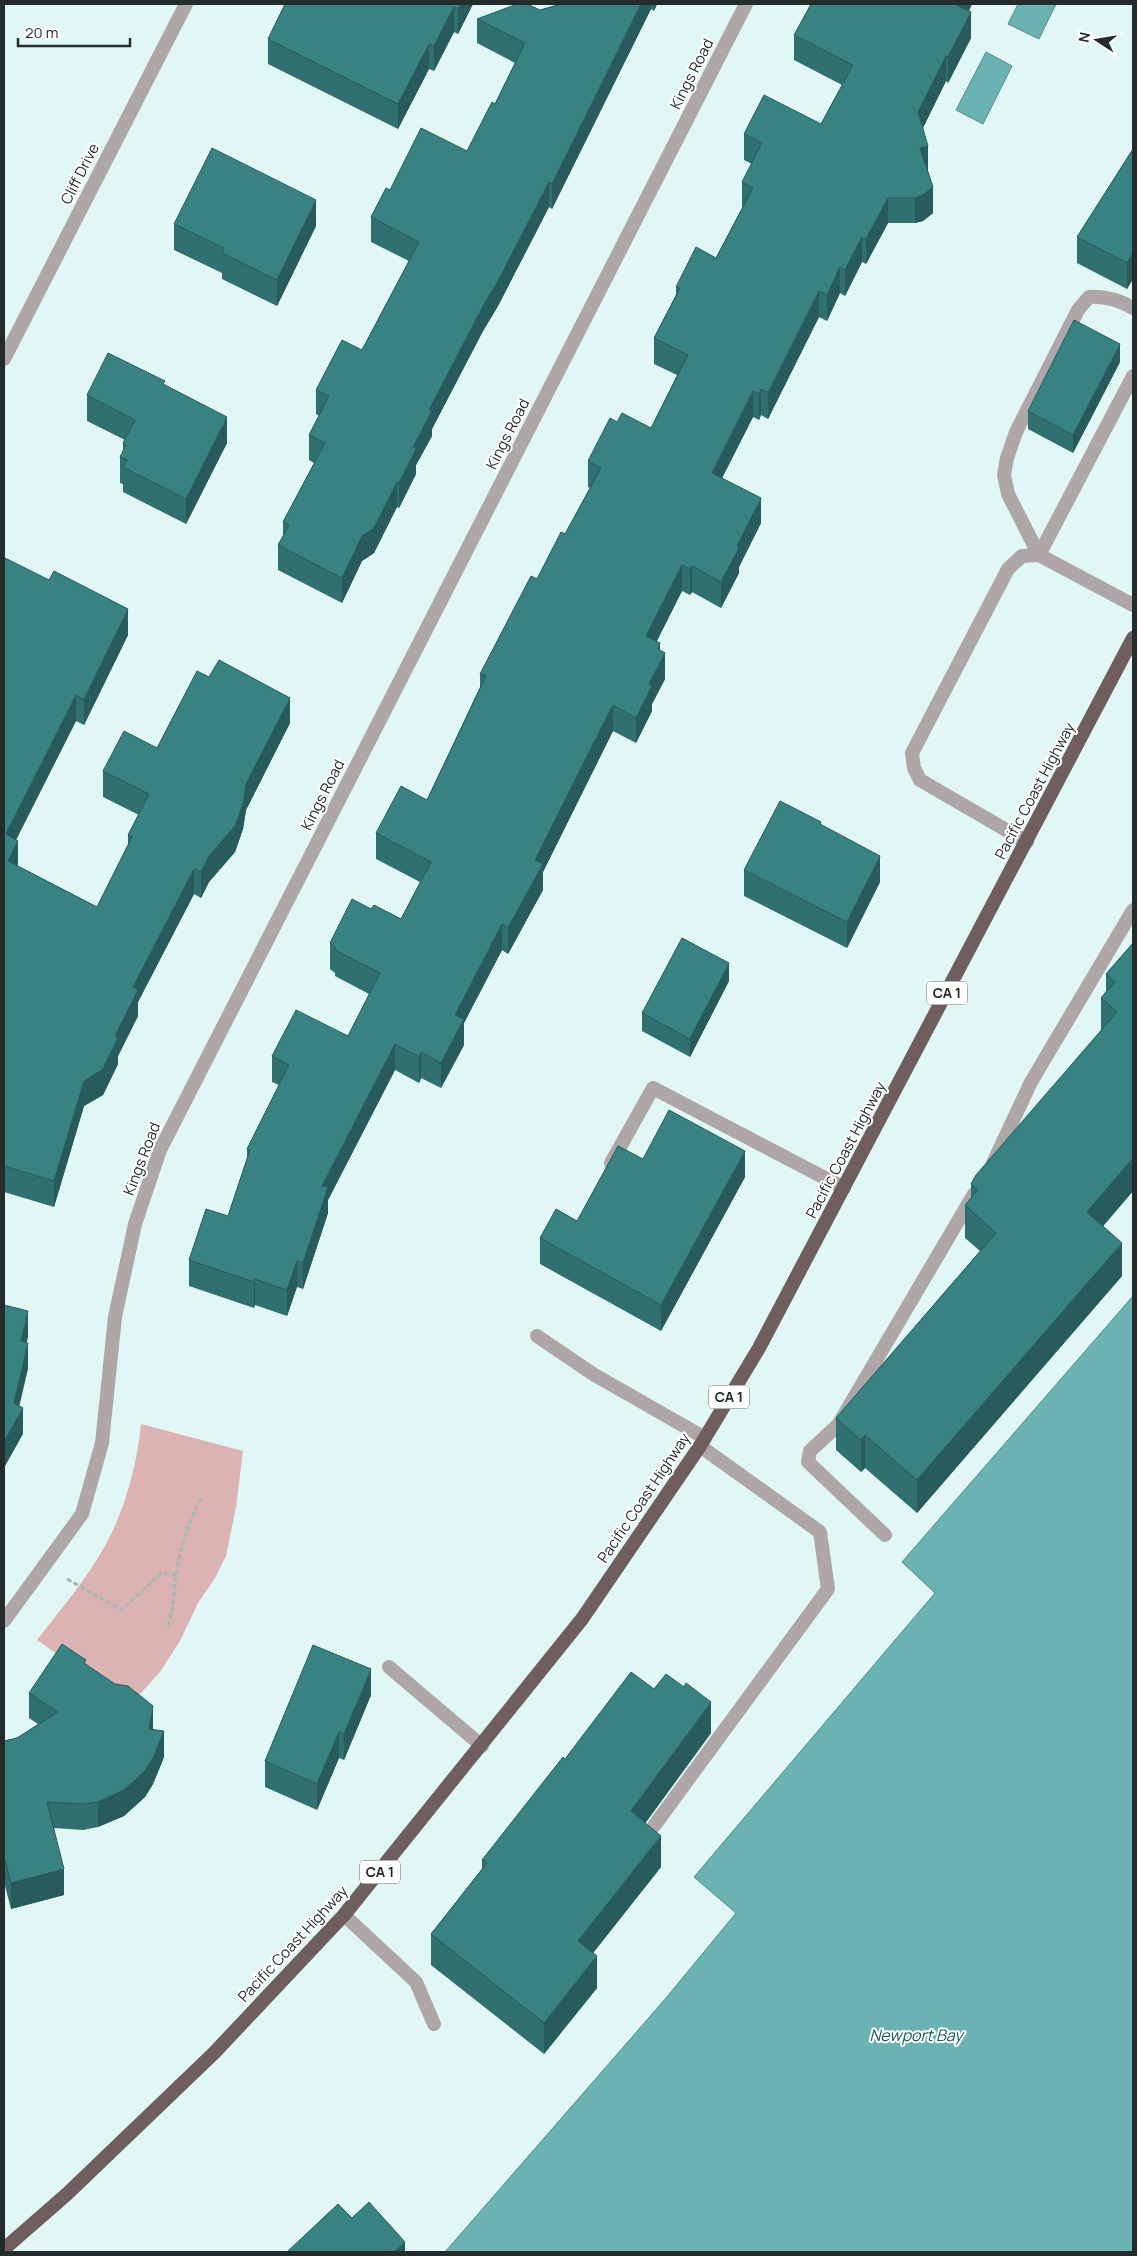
<svg xmlns="http://www.w3.org/2000/svg" width="1137" height="2256" font-family="Manrope,sans-serif">
	<style>
		.green { fill: #dbb3b3 }
		.water { fill: #6bb3b2; stroke: #558a8a }
		.lines { fill: none; stroke-linecap: round; stroke-linejoin: round }
		.path { stroke: #a6b8b7; stroke-width: 3; stroke-dasharray: 5 2.5; stroke-linecap: butt }
		.service { stroke: #afa7a7; stroke-width: 14 }
		.minor { stroke: #afa7a7; stroke-width: 14 }
		.tertiary { stroke: #afa7a7; stroke-width: 14 }
		.trunk { stroke: #6e5e5e; stroke-width: 14 }
		.wall { fill: #317070 }
		.shaded-wall { fill: #285b5b }
		.building { fill: #398282; stroke: #285b5b }
		.labels { text-anchor: middle; stroke-width: 4; stroke-linejoin: round; paint-order: stroke }
		.shield { fill: #fff; stroke: #656b6b; stroke-width: 1 }
		.shield-label { font-size: 14px; font-weight: bold; fill: #232b2b }
		.street-label { font-size: 15px; fill: #232b2b; stroke: #fff }
		.water-label { font-size: 16px; font-style: italic; fill: #1a5858; stroke: #fff }
	</style>
	<rect width="100%" height="100%" fill="#e1f7f6"/>
	<!-- green -->
	<path class="green" d="M 141,1424 L 243,1451 L 236,1507 L 226,1556 L 215,1578 L 198,1603 L 181,1639 L 160,1672 L 130,1705 L 37,1640 C 61,1609 86,1580 105,1546 C 125,1510 137,1465 141,1424 Z"/>
	<!-- water -->
	<path class="water" d="M 1018,4 L 1056,4 L 1039,39 L 1008,24 Z
		M 986,52 L 1012,66 L 983,124 L 956,110 Z
		M 1133,1296 L 1133,2252 L 445,2252 L 666,1998 L 736,1913 L 694,1877 L 935,1593 L 902,1562 Z"/>
	<g class="lines">
		<!-- path -->
		<path class="path" d="M 67,1579 L 122,1610 L 161,1573 L 176,1575
			M 168,1626 C 173,1609 174,1594 176,1576 C 179,1549 190,1520 202,1496"/>
		<!-- service -->
		<path class="service" d="M 1039,555 L 1008,494 L 1004,475 L 1007,458 L 1016,432 L 1078,310 L 1089,297 C 1106,296 1119,300 1133,308
			M 1039,555 L 1133,376
			M 1027,842 L 920,780 L 914,768 L 912,753 L 1008,569 L 1022,556 L 1039,555 L 1133,605
			M 611,1163 L 653,1088 L 844,1188
			M 993,1163 L 1031,1082 L 1133,910
			M 537,1336 L 593,1374 L 705,1438
			M 885,1535 L 808,1462 L 810,1451 L 838,1425 L 974,1194
			M 389,1667 L 482,1746
			M 654,1826 L 828,1589 L 820,1532 L 700,1446
			M 344,1915 L 416,1982 L 434,2024"/>
		<!-- minor -->
		<path class="minor" d="M 4,1621 L 82,1514 L 102,1443 L 115,1317 L 135,1224 L 160,1150 L 746,4"/>
		<!-- tertiary -->
		<path class="tertiary" d="M 4,359 L 186,4"/>
		<!-- trunk -->
		<path class="trunk" d="M 4,2249 L 67,2194 L 214,2053 L 344,1915 L 582,1619 L 700,1446 L 759,1348 L 1133,638"/>
	</g>
	<!-- wall -->
	<path class="wall" d="M 285,4 L 473,4 L 458,34 L 454,32 L 434,71 L 429,69 L 398,129 L 268,64 L 268,39 Z
		M 561,4 L 657,4 L 654,11 L 651,9 L 552,209 L 549,207 L 498,306 L 483,331 L 432,429 L 432,436 L 416,465 L 416,474 L 399,508 L 397,507 L 374,553 L 362,561 L 342,603 L 278,570 L 278,545 L 283,536 L 283,522 L 314,463 L 309,460 L 309,435 L 319,416 L 316,414 L 316,390 L 362,350 L 409,261 L 371,242 L 371,217 L 390,190 L 467,151 L 495,104 L 515,63 L 477,43 L 477,19 L 540,10 Z
		M 972,4 L 969,11 L 971,38 L 948,83 L 946,81 L 923,128 L 928,172 L 933,213 L 923,221 L 915,223 L 888,223 L 866,264 L 862,262 L 845,296 L 840,293 L 827,321 L 819,317 L 768,419 L 761,415 L 759,420 L 753,417 L 722,478 L 761,523 L 739,567 L 739,573 L 721,608 L 692,592 L 690,595 L 682,591 L 657,641 L 660,651 L 665,679 L 652,704 L 652,711 L 636,743 L 613,731 L 543,872 L 543,890 L 508,954 L 502,950 L 464,1023 L 464,1045 L 441,1088 L 421,1078 L 419,1083 L 395,1070 L 328,1200 L 328,1213 L 303,1289 L 297,1287 L 287,1316 L 255,1305 L 254,1308 L 189,1286 L 189,1260 L 228,1216 L 247,1158 L 247,1149 L 279,1085 L 272,1082 L 272,1056 L 348,1036 L 369,994 L 335,976 L 335,973 L 330,969 L 330,943 L 371,909 L 401,919 L 420,882 L 376,859 L 376,833 L 427,800 L 480,687 L 480,674 L 537,579 L 565,534 L 590,488 L 588,487 L 588,461 L 617,422 L 651,428 L 677,375 L 654,364 L 654,338 L 676,295 L 676,287 L 716,258 L 742,208 L 742,182 L 752,164 L 744,160 L 744,134 L 821,124 L 842,85 L 794,60 L 794,35 Z
		M 1133,149 L 1133,279 L 1127,289 L 1077,263 L 1077,237 Z
		M 174,224 L 316,226 L 277,306 L 222,279 L 222,273 L 174,250 Z
		M 1120,362 L 1073,453 L 1028,429 L 1028,411 Z
		M 165,385 L 227,443 L 186,524 L 123,492 L 123,484 L 120,483 L 120,457 L 123,451 L 123,443 L 125,440 L 87,421 L 87,395 Z
		M 4,561 L 128,635 L 84,725 L 76,721 L 16,839 L 18,866 L 97,907 L 128,845 L 128,835 L 139,815 L 103,797 L 103,771 L 157,748 L 290,723 L 246,810 L 243,829 L 235,852 L 209,882 L 201,898 L 194,894 L 138,1002 L 138,1016 L 118,1056 L 118,1064 L 103,1095 L 84,1106 L 54,1207 L 4,1192 Z
		M 744,870 L 880,882 L 847,948 L 744,896 Z
		M 1133,943 L 1133,1191 L 1103,1226 L 1122,1276 L 917,1513 L 865,1468 L 861,1472 L 836,1450 L 836,1418 L 980,1251 L 965,1238 L 965,1205 L 971,1198 L 971,1184 L 1101,1031 L 1101,998 L 1106,991 L 1106,974 Z
		M 729,981 L 690,1057 L 642,1031 L 642,1013 Z
		M 643,1159 L 745,1177 L 661,1331 L 540,1264 L 540,1238 L 577,1221 Z
		M 86,1664 L 153,1729 L 164,1757 L 153,1784 L 145,1797 L 124,1816 L 98,1827 L 83,1830 L 54,1828 L 64,1895 L 11,1909 L 5,1886 L 4,1741 L 17,1738 L 38,1724 L 29,1718 L 29,1693 Z
		M 371,1695 L 344,1760 L 339,1758 L 317,1810 L 265,1787 L 265,1761 Z
		M 711,1733 L 645,1823 L 661,1867 L 593,1953 L 597,1988 L 544,2054 L 431,1965 L 431,1934 L 482,1869 L 482,1860 Z"/>
	<!-- shaded-wall -->
	<path class="shaded-wall" d="M 461,4 L 473,4 L 458,34 L 458,9 Z
		M 641,4 L 651,4 L 651,9 L 552,209 L 552,184 Z
		M 654,4 L 657,4 L 654,11 Z
		M 959,4 L 972,4 L 958,31 L 958,6 Z
		M 454,7 L 454,32 L 434,71 L 434,46 Z
		M 971,12 L 971,38 L 948,83 L 948,57 Z
		M 429,44 L 429,69 L 398,129 L 398,104 Z
		M 946,56 L 946,81 L 918,138 L 918,112 Z
		M 928,146 L 928,172 L 920,174 L 920,148 Z
		M 549,182 L 549,207 L 498,306 L 483,331 L 432,429 L 432,436 L 416,465 L 416,474 L 399,508 L 399,483 L 429,410 Z
		M 933,187 L 933,213 L 923,221 L 915,223 L 915,198 Z
		M 888,198 L 888,223 L 866,264 L 866,239 Z
		M 316,200 L 316,226 L 277,306 L 277,280 Z
		M 862,237 L 862,262 L 845,296 L 845,270 Z
		M 1133,253 L 1133,279 L 1127,289 L 1127,263 Z
		M 840,267 L 840,293 L 827,321 L 827,295 Z
		M 819,291 L 819,317 L 768,419 L 768,393 Z
		M 1120,344 L 1120,362 L 1073,453 L 1073,435 Z
		M 761,389 L 761,415 L 759,420 L 759,394 Z
		M 753,391 L 753,417 L 712,498 L 712,473 Z
		M 227,417 L 227,443 L 186,524 L 186,499 Z
		M 397,482 L 397,507 L 374,553 L 362,561 L 342,603 L 342,578 L 362,536 Z
		M 761,498 L 761,523 L 739,567 L 739,573 L 721,608 L 721,582 L 737,546 Z
		M 682,565 L 682,591 L 646,662 L 646,636 Z
		M 692,566 L 692,592 L 690,595 L 690,569 Z
		M 128,609 L 128,635 L 84,725 L 84,700 Z
		M 660,643 L 660,661 L 665,653 L 665,679 L 652,704 L 652,711 L 636,743 L 636,718 L 649,684 L 658,649 Z
		M 76,695 L 76,721 L 6,860 L 6,834 Z
		M 290,698 L 290,723 L 246,810 L 243,829 L 235,852 L 209,882 L 201,898 L 201,872 Z
		M 613,705 L 613,731 L 543,872 L 543,890 L 508,954 L 508,928 L 535,860 Z
		M 18,841 L 18,866 L 8,861 Z
		M 880,856 L 880,882 L 847,948 L 847,922 Z
		M 194,869 L 194,894 L 138,1002 L 138,1016 L 118,1056 L 118,1064 L 103,1095 L 84,1106 L 54,1207 L 54,1181 L 84,1081 Z
		M 502,924 L 502,950 L 464,1023 L 464,1045 L 441,1088 L 441,1063 L 455,1015 Z
		M 729,963 L 729,981 L 690,1057 L 690,1039 Z
		M 395,1044 L 395,1070 L 328,1200 L 328,1213 L 303,1289 L 303,1263 L 322,1186 Z
		M 421,1052 L 421,1078 L 419,1083 L 419,1057 Z
		M 745,1151 L 745,1177 L 661,1331 L 661,1305 Z
		M 1133,1158 L 1133,1191 L 1087,1245 L 1087,1212 Z
		M 1122,1243 L 1122,1276 L 917,1513 L 917,1480 Z
		M 297,1261 L 297,1287 L 287,1316 L 287,1290 Z
		M 255,1279 L 255,1305 L 254,1308 L 254,1282 Z
		M 28,1311 L 28,1337 L 21,1367 L 21,1341 Z
		M 28,1343 L 28,1369 L 16,1420 L 23,1408 L 23,1434 L 4,1468 L 4,1442 Z
		M 865,1435 L 865,1468 L 861,1472 L 861,1440 Z
		M 371,1669 L 371,1695 L 344,1760 L 344,1734 Z
		M 711,1702 L 711,1733 L 631,1843 L 631,1811 Z
		M 153,1706 L 153,1732 L 149,1729 Z
		M 164,1731 L 164,1757 L 153,1784 L 145,1797 L 124,1816 L 98,1827 L 98,1802 Z
		M 339,1732 L 339,1758 L 317,1810 L 317,1784 Z
		M 661,1836 L 661,1867 L 578,1972 L 578,1941 Z
		M 4,1860 L 5,1860 L 5,1886 L 4,1886 Z
		M 64,1869 L 64,1895 L 11,1909 L 11,1883 Z
		M 597,1956 L 597,1988 L 544,2054 L 544,2023 Z
		M 405,2242 L 405,2252 L 394,2252 Z"/>
	<!-- building -->
	<path class="building" d="M 285,4 L 461,4 L 458,9 L 454,7 L 434,46 L 429,44 L 398,104 L 268,39 Z
		M 517,4 L 527,4 L 540,10 L 561,4 L 641,4 L 552,184 L 549,182 L 498,281 L 483,306 L 429,410 L 432,411 L 413,447 L 416,449 L 399,483 L 397,482 L 374,528 L 362,536 L 342,578 L 278,545 L 289,525 L 283,522 L 325,443 L 309,435 L 329,396 L 316,390 L 342,340 L 362,350 L 419,242 L 371,217 L 386,188 L 390,190 L 421,128 L 467,151 L 492,102 L 495,104 L 525,43 L 477,19 Z
		M 811,4 L 959,4 L 958,6 L 971,12 L 948,57 L 946,56 L 918,112 L 928,146 L 920,148 L 933,187 L 923,195 L 915,198 L 888,198 L 866,239 L 862,237 L 845,270 L 840,267 L 827,295 L 819,291 L 768,393 L 761,389 L 759,394 L 753,391 L 712,473 L 761,498 L 737,546 L 739,548 L 721,582 L 692,566 L 690,569 L 682,565 L 646,636 L 660,643 L 658,649 L 665,653 L 649,684 L 652,686 L 636,718 L 613,705 L 535,860 L 543,864 L 508,928 L 502,924 L 455,1015 L 464,1019 L 441,1063 L 421,1052 L 419,1057 L 395,1044 L 322,1186 L 328,1187 L 303,1263 L 297,1261 L 287,1290 L 255,1279 L 254,1282 L 189,1260 L 206,1209 L 228,1216 L 250,1150 L 247,1149 L 289,1065 L 272,1056 L 296,1010 L 348,1036 L 380,973 L 335,950 L 336,948 L 330,943 L 352,899 L 371,909 L 374,905 L 401,919 L 431,862 L 376,833 L 401,786 L 427,800 L 486,676 L 480,674 L 531,576 L 537,579 L 561,532 L 565,534 L 601,468 L 588,461 L 610,418 L 617,422 L 622,413 L 651,428 L 688,355 L 654,338 L 680,288 L 676,287 L 696,247 L 716,258 L 753,188 L 742,182 L 762,143 L 744,134 L 764,95 L 821,124 L 853,65 L 794,35 Z
		M 212,148 L 316,200 L 277,280 L 222,253 L 224,248 L 174,224 Z
		M 1133,149 L 1133,253 L 1127,263 L 1077,237 Z
		M 1074,320 L 1120,344 L 1073,435 L 1028,411 Z
		M 108,353 L 165,381 L 163,384 L 227,417 L 186,499 L 123,467 L 127,460 L 120,457 L 126,445 L 123,443 L 135,420 L 87,395 Z
		M 5,558 L 49,580 L 54,571 L 128,609 L 84,700 L 76,695 L 6,834 L 18,841 L 8,861 L 97,907 L 132,837 L 128,835 L 149,794 L 103,771 L 124,731 L 157,748 L 197,671 L 209,677 L 219,660 L 290,698 L 246,784 L 243,804 L 235,826 L 209,856 L 201,872 L 194,869 L 133,987 L 138,990 L 115,1036 L 118,1038 L 103,1069 L 84,1081 L 54,1181 L 4,1166 L 4,561 Z
		M 780,801 L 821,822 L 820,824 L 880,856 L 847,922 L 744,870 Z
		M 682,938 L 729,963 L 690,1039 L 642,1013 Z
		M 1133,943 L 1133,1158 L 1087,1212 L 1122,1243 L 917,1480 L 865,1435 L 861,1440 L 836,1418 L 996,1233 L 965,1205 L 978,1190 L 971,1184 L 976,1175 L 1117,1012 L 1101,998 L 1115,982 L 1106,974 Z
		M 669,1110 L 745,1151 L 661,1305 L 540,1238 L 556,1209 L 577,1221 L 618,1146 L 643,1159 Z
		M 4,1305 L 28,1311 L 21,1341 L 28,1343 L 14,1403 L 23,1408 L 4,1442 Z
		M 62,1644 L 86,1660 L 84,1663 L 115,1684 L 128,1686 L 153,1706 L 149,1729 L 164,1731 L 153,1758 L 145,1771 L 124,1790 L 98,1802 L 83,1804 L 47,1802 L 64,1869 L 11,1883 L 5,1860 L 4,1860 L 4,1741 L 17,1738 L 58,1712 L 29,1693 Z
		M 313,1645 L 371,1669 L 344,1734 L 339,1732 L 317,1784 L 265,1761 Z
		M 631,1672 L 654,1689 L 666,1674 L 684,1687 L 686,1683 L 711,1702 L 631,1811 L 661,1836 L 578,1941 L 597,1956 L 544,2023 L 431,1934 L 487,1863 L 482,1860 L 563,1757 L 565,1759 Z
		M 369,2202 L 405,2242 L 394,2252 L 287,2252 L 338,2204 L 352,2218 Z"/>
	<g class="labels">
		<!-- shield labels -->
		<g class="shield">
			<rect x="927" y="981.5" width="40" height="23" rx="4"/>
			<rect x="709" y="1385.5" width="40" height="23" rx="4"/>
			<rect x="360" y="1860.5" width="40" height="23" rx="4"/>
		</g>
		<g class="shield-label">
			<text x="947" y="998">CA 1</text>
			<text x="729" y="1402">CA 1</text>
			<text x="380" y="1877">CA 1</text>
		</g>
		<!-- street labels -->
		<g class="street-label">
			<text transform="translate(692 74) rotate(-63)" y="5">Kings Road</text>
			<text transform="translate(80 174) rotate(-63)" y="5">Cliff Drive</text>
			<text transform="translate(508 434) rotate(-63)" y="5">Kings Road</text>
			<text transform="translate(1035 791) rotate(-62)" y="5">Pacific Coast Highway</text>
			<text transform="translate(323 795) rotate(-63)" y="5">Kings Road</text>
			<text transform="translate(846 1150) rotate(-62)" y="5">Pacific Coast Highway</text>
			<text transform="translate(142 1159) rotate(-69)" y="5">Kings Road</text>
			<text transform="translate(644 1498) rotate(-56)" y="5">Pacific Coast Highway</text>
			<text transform="translate(293 1944) rotate(-47)" y="5">Pacific Coast Highway</text>
		</g>
		<!-- water labels -->
		<g class="water-label">
			<text x="916" y="2041">Newport Bay</text>
		</g>
	</g>
	<!-- border -->
	<rect width="1137" height="2256" fill="none" stroke="#232b2b" stroke-width="10"/>
	<!-- north arrow -->
	<g transform="translate(1097 40) rotate(282)" stroke="#ffffff" stroke-width="4" paint-order="stroke">
	<path d="M0-4L9 19L0 12L-9 19Z" fill="#232b2b"/>
	<text y="-8" font-size="14" font-weight="bold" text-anchor="middle" fill="#232b2b">N</text>
	</g>
	<!-- scale -->
	<path d="M18 38v8h112v-8" fill="none" stroke="#232b2b" stroke-width="2.5"/>
	<text x="25" y="38" font-size="15" fill="#232b2b" stroke="#ffffff" stroke-width="4" paint-order="stroke">20 m</text>
</svg>
